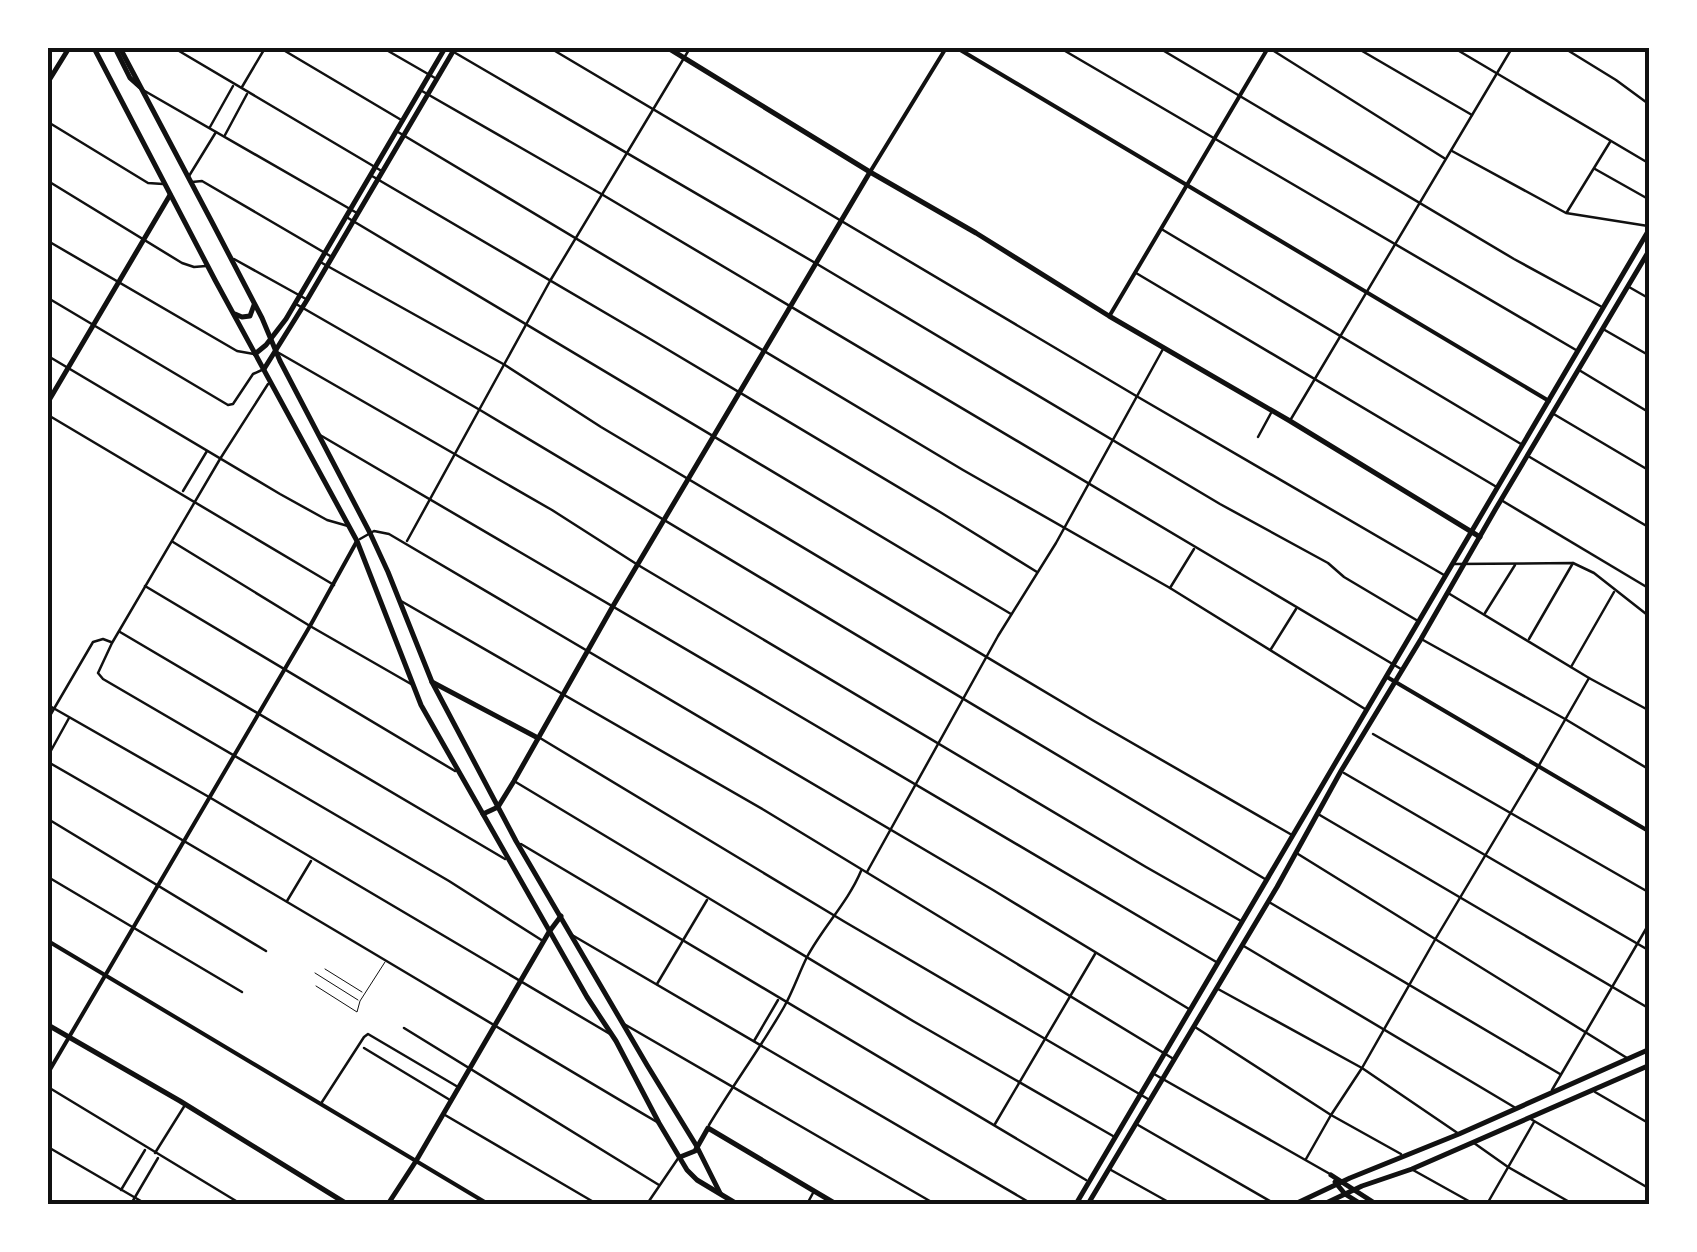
<svg xmlns="http://www.w3.org/2000/svg" width="1697" height="1252" font-family="'Fira Sans',sans-serif">
<style>
.lines{fill:none;stroke-linecap:round;stroke-linejoin:round}
.service{stroke:#111;stroke-width:1}
.minor{stroke:#111;stroke-width:2.5}
.tertiary{stroke:#111;stroke-width:4}
.secondary{stroke:#111;stroke-width:5}
.primary{stroke:#111;stroke-width:5}
.neatline{fill:none;stroke:#111;stroke-width:4}
</style>
<rect width="100%" height="100%" fill="#fff"/>
<g class="lines">
<!-- service -->
<g class="service">
<polyline points="325,969 362,992"/>
<polyline points="315,973 358,1000"/>
<polyline points="316,986 357,1012 360,1001 385,962"/>
</g>
<!-- minor -->
<g class="minor">
<polyline points="174,48 380,170"/>
<polyline points="280,48 403,121"/>
<polyline points="383,48 435,78"/>
<polyline points="550,48 1138,397 1444,575"/>
<polyline points="1060,48 1576,350"/>
<polyline points="1159,48 1514,259 1602,307"/>
<polyline points="1269,48 1444,158"/>
<polyline points="1357,48 1472,115"/>
<polyline points="1454,48 1650,164"/>
<polyline points="1564,48 1616,80 1650,105"/>
<polyline points="452,51 817,264 1220,504 1328,563 1344,577 1418,621"/>
<polyline points="242,87 265,48"/>
<polyline points="143,90 357,213"/>
<polyline points="422,91 603,195 1401,669"/>
<polyline points="48,122 148,183 163,184"/>
<polyline points="210,127 233,86"/>
<polyline points="398,132 963,470 1170,588 1365,709"/>
<polyline points="225,135 247,94"/>
<polyline points="1452,151 1566,213 1648,226"/>
<polyline points="1595,169 1650,200"/>
<polyline points="189,176 216,132"/>
<polyline points="372,176 650,339 940,512 1037,572"/>
<polyline points="48,181 182,263 194,267 206,266"/>
<polyline points="192,182 202,181 332,257"/>
<polyline points="1567,212 1610,142"/>
<polyline points="348,218 1011,614"/>
<polyline points="1163,230 1521,444"/>
<polyline points="48,241 237,351 254,354"/>
<polyline points="234,259 306,299"/>
<polyline points="322,263 505,365 601,427 1094,721 1292,835"/>
<polyline points="1136,273 1495,486"/>
<polyline points="1629,287 1650,299"/>
<polyline points="48,298 228,405 233,404 253,374 264,369"/>
<polyline points="296,304 480,410 1265,879"/>
<polyline points="1603,329 1650,356"/>
<polyline points="279,353 552,510 638,565 1146,867 1241,921"/>
<polyline points="48,356 280,494 327,520 348,526"/>
<polyline points="1579,370 1650,413"/>
<polyline points="268,384 220,459 112,643 98,673 103,679 449,881 543,941"/>
<polyline points="1552,413 1650,471"/>
<polyline points="48,415 334,585"/>
<polyline points="1291,419 1512,48"/>
<path d="M320 435C621 609 918 787 1218 963"/>
<polyline points="1258,437 1271,413"/>
<polyline points="1528,456 1650,528"/>
<polyline points="183,491 207,451"/>
<polyline points="1501,500 1650,589"/>
<polyline points="360,539 374,531 389,534 993,890 1189,1009"/>
<polyline points="407,541 550,281 690,48"/>
<polyline points="173,542 310,626 411,684"/>
<polyline points="1454,564 1573,563 1594,573 1650,617"/>
<polyline points="145,586 455,771"/>
<polyline points="1170,588 1194,549"/>
<polyline points="1448,593 1589,678 1650,711"/>
<polyline points="401,601 764,810 1172,1058"/>
<polyline points="1485,613 1515,565"/>
<polyline points="120,632 505,859"/>
<polyline points="1529,639 1573,563"/>
<polyline points="1423,640 1565,719 1650,770"/>
<polyline points="1271,649 1296,609"/>
<polyline points="1571,667 1614,592"/>
<polyline points="48,705 209,797 610,1034"/>
<polyline points="48,719 93,642 103,639 111,642"/>
<polyline points="1373,734 1650,893"/>
<polyline points="540,738 845,922 1148,1099"/>
<polyline points="48,756 69,718"/>
<path d="M48 762C252 879 454 1002 657 1122"/>
<polyline points="1344,773 1650,951"/>
<polyline points="514,781 913,1021 1113,1136"/>
<polyline points="1318,814 1650,1009"/>
<polyline points="48,819 266,951"/>
<polyline points="521,844 1086,1180"/>
<polyline points="1298,854 1627,1058"/>
<polyline points="867,872 998,636 1056,543 1163,349"/>
<polyline points="48,877 242,992"/>
<polyline points="287,901 311,861"/>
<polyline points="1269,902 1560,1074"/>
<polyline points="572,935 1032,1204"/>
<polyline points="1242,945 1514,1107"/>
<polyline points="657,984 707,900"/>
<polyline points="1218,989 1362,1068 1459,1134"/>
<polyline points="624,1024 935,1204"/>
<polyline points="1195,1027 1331,1115 1401,1154"/>
<polyline points="404,1028 659,1185"/>
<polyline points="754,1041 778,1000"/>
<polyline points="364,1048 450,1100"/>
<polyline points="1154,1074 1330,1174"/>
<polyline points="48,1087 241,1204"/>
<polyline points="1552,1090 1650,922"/>
<polyline points="1595,1092 1650,1124"/>
<polyline points="322,1102 364,1037 368,1034 458,1087"/>
<polyline points="445,1115 597,1204"/>
<polyline points="1529,1118 1650,1189"/>
<polyline points="995,1124 1095,954"/>
<path d="M709 1125C733 1085 761 1047 784 1007 793 991 799 973 807 957 823 927 848 902 861 871"/>
<polyline points="1138,1125 1275,1204"/>
<polyline points="1474,1143 1508,1167 1573,1204"/>
<polyline points="48,1147 146,1204"/>
<polyline points="155,1153 185,1105"/>
<polyline points="1306,1159 1331,1115 1362,1068 1436,938 1538,767 1589,678"/>
<polyline points="1111,1170 1172,1204"/>
<polyline points="1413,1170 1474,1204"/>
<polyline points="121,1190 145,1150"/>
<polyline points="131,1204 158,1158"/>
<polyline points="647,1204 679,1157"/>
<polyline points="807,1204 813,1193"/>
<polyline points="1487,1204 1534,1122"/>
</g>
<!-- tertiary -->
<g class="tertiary">
<polyline points="957,48 1549,401"/>
<polyline points="870,172 946,48"/>
<polyline points="1110,315 1268,48"/>
<polyline points="1387,677 1650,832"/>
<polyline points="48,941 488,1204"/>
<polyline points="48,1073 310,626 357,541"/>
</g>
<!-- secondary -->
<g class="secondary">
<polyline points="668,48 870,172 976,233 1109,316 1290,421 1480,537"/>
<polyline points="432,682 538,738"/>
<polyline points="483,814 498,807 514,781 613,606 870,172"/>
<polyline points="48,1025 180,1101 347,1204"/>
<polyline points="1331,1175 1376,1204"/>
<polyline points="1335,1182 1345,1194 1361,1204"/>
<polyline points="388,1204 416,1161 549,932 561,916"/>
<polyline points="1295,1204 1350,1178 1459,1134 1650,1049"/>
<polyline points="1324,1204 1362,1186 1412,1169 1650,1065"/>
</g>
<!-- primary -->
<g class="primary">
<polyline points="94,48 215,280 357,541 421,705 587,997 616,1041 659,1123 687,1170 697,1180 737,1204"/>
<polyline points="115,48 130,78 140,87"/>
<polyline points="120,48 213,224 262,318 280,361 370,533 388,572 432,682 516,841 647,1065 696,1145 720,1193"/>
<polyline points="48,82 69,48"/>
<polyline points="235,314 242,317 250,316 254,305"/>
<polyline points="255,354 266,345 286,319 445,48"/>
<polyline points="264,369 307,300 455,48"/>
<polyline points="48,402 170,195"/>
<polyline points="680,1157 695,1151 708,1128 836,1204"/>
<polyline points="1076,1204 1650,228"/>
<polyline points="1088,1204 1277,887 1341,771 1421,639 1495,510 1650,249"/>
</g>
</g>
<!-- border -->
<rect width="1697" height="1252" fill="none" stroke="#ffffff" stroke-width="100"/>
<rect x="50" y="50" width="1597" height="1152" class="neatline"/>
</svg>
